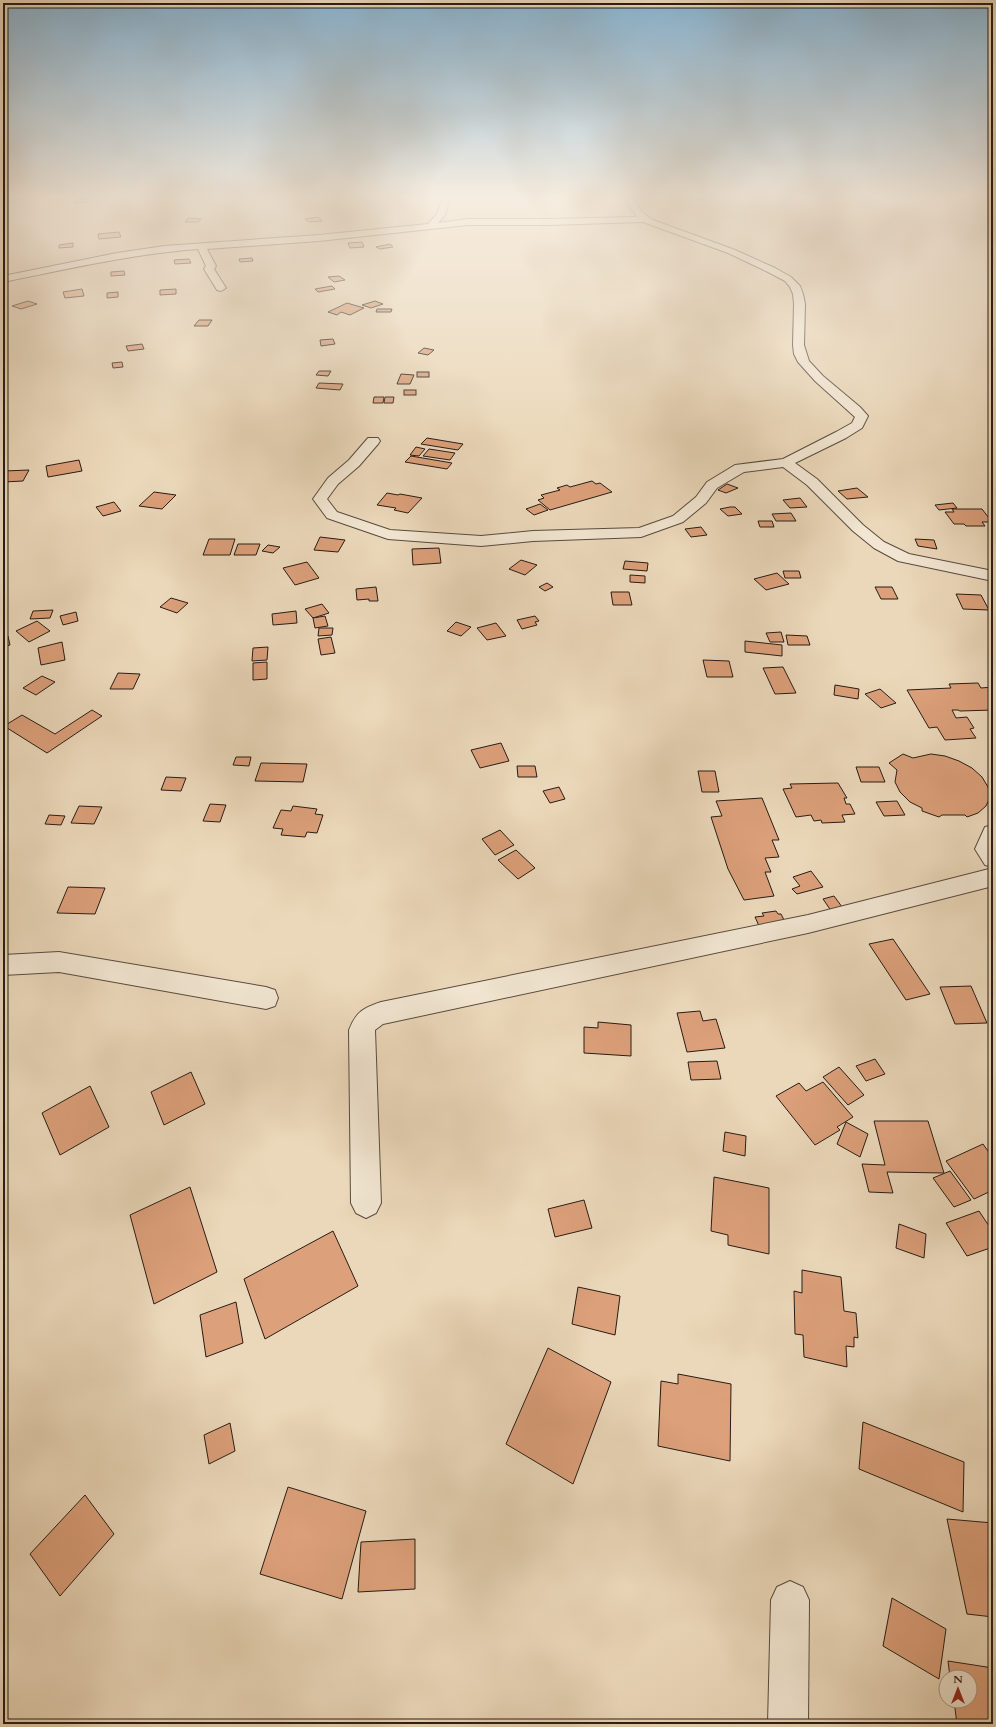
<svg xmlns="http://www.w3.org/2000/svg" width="996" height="1727" font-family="Cardo,serif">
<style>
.building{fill:#dca07a;stroke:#271c16}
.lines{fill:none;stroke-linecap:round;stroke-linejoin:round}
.minor-casing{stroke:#584b3f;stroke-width:2}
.minor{fill:#f2e6d2;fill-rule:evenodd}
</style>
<rect width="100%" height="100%" fill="#ebd8ba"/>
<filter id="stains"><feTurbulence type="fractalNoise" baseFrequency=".005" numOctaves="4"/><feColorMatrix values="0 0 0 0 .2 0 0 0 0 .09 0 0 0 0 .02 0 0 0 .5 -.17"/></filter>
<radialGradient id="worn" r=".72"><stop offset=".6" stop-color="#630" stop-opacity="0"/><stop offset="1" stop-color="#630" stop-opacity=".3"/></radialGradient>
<!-- building -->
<g class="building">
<polygon points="77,199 89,199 87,202 74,203"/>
<polygon points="318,217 322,221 309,222 305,219"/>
<polygon points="188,218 201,219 198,222 185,222"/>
<polygon points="119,232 121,237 99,239 98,234"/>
<polygon points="362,242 364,247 350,248 348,243"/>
<polygon points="73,243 73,247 59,248 59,245"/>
<polygon points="390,244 393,247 380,249 376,247"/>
<polygon points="252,258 253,261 240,262 239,259"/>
<polygon points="189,259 191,263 175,264 174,260"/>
<polygon points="124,271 125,275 111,276 111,272"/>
<polygon points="339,276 345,280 334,282 328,277"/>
<polygon points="332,286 335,289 318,292 315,289"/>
<polygon points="82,289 84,296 65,298 63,292"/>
<polygon points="176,289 176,294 160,295 160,290"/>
<polygon points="118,292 118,297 107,298 107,293"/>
<polygon points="28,301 37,304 21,309 12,306"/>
<polygon points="375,301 383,304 371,308 362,305"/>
<polygon points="347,303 364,308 350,315 341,312 337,315 328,312"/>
<polygon points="377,309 392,309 391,312 376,312"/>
<polygon points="199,320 212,320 208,326 194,326"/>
<polygon points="333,339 335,344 321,346 320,340"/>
<polygon points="142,344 144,349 128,351 126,346"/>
<polygon points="424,348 434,350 428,355 418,353"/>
<polygon points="122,362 123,367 113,368 112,363"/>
<polygon points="319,371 331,371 328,376 316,375"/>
<rect x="417" y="372" width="12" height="5"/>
<polygon points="401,374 414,375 410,384 397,384"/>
<polygon points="319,383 343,384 340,390 316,388"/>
<rect x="404" y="390" width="12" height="5"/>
<polygon points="374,397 384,397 383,403 373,403"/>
<polygon points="385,397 394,397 393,403 384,403"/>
<polygon points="427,438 463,444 458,450 421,444"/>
<polygon points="416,447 425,449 419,456 410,455"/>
<polygon points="429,449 455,453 450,460 423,456"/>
<polygon points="411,456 452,463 447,469 405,462"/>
<polygon points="79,460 82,471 48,477 46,466"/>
<polygon points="29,470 23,481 3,482 4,471"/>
<polygon points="592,481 596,484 600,483 612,492 550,510 538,500 544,498 541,495 560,490 557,488 567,485 570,487"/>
<polygon points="727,484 738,488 726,493 718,490"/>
<polygon points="857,488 868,497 847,499 838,491"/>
<polygon points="154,492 176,495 162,509 139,506"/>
<polygon points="387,493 398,495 400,494 422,498 408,513 394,510 396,508 377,505"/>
<polygon points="800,498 807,507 790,508 783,500"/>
<polygon points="114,502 121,511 103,516 96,507"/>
<polygon points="953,503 957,508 939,510 935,505"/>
<polygon points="540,504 548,510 534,515 526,509"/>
<polygon points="730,507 735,507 742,514 728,516 720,509"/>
<polygon points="952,509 982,509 992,522 982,522 985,526 966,526 964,524 954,524 945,512 954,512"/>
<polygon points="791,513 796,521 776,521 772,514"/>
<polygon points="758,521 772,521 774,527 760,527"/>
<polygon points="701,527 707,535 691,537 685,529"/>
<polygon points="320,537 345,540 338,552 314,550"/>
<polygon points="209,539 235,539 230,555 203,555"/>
<polygon points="915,539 934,540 937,549 918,546"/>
<polygon points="238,544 260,544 256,555 234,555"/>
<polygon points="268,545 280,547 273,553 262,551"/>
<polygon points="439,548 441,563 413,565 412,549"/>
<polygon points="521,560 537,565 525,575 509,569"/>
<polygon points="625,561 648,563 647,571 623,569"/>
<polygon points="307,562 319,578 295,585 283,568"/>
<polygon points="783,571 799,571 801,578 785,578"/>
<polygon points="777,573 789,584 766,590 754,579"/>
<polygon points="630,575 645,576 645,583 630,582"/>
<polygon points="547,583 553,587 545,591 539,587"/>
<polygon points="376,587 378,601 369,601 369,599 357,600 356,589"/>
<polygon points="875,587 892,587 898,599 881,599"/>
<polygon points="611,592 629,592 632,605 613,605"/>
<polygon points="956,594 981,595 989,610 963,609"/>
<polygon points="171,598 188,603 177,613 160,607"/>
<polygon points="322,604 329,613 313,618 305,609"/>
<polygon points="53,610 50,618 30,619 33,611"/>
<polygon points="296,611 297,623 273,625 272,614"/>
<polygon points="76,612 78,621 63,625 60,616"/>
<polygon points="325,616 328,626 315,628 313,618"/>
<polygon points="535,616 539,621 535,622 537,625 522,629 517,620"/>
<polygon points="37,621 50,631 29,642 16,631"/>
<polygon points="456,622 471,627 461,636 447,631"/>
<polygon points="496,623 506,636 487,640 477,628"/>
<polygon points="319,628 333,628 332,635 318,636"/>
<polygon points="781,632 784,642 770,642 766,633"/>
<polygon points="786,635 807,636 810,645 788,645"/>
<polygon points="8,636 10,645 3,647 3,638"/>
<polygon points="331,637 335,653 321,655 318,639"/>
<polygon points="745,641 782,645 782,656 745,652"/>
<polygon points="62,642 65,660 41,665 38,648"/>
<polygon points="268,647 267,660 252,661 253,648"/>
<polygon points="703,660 729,661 733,677 707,677"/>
<polygon points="267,662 267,679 253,680 253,663"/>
<polygon points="783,667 796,693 775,694 763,668"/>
<polygon points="118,673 140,674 133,689 110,689"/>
<polygon points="42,676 55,682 36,695 23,688"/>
<polygon points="978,683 981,688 993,687 993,710 960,711 958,710 952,710 956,718 967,717 974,728 970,729 976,738 945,740 937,727 929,728 907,690 951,688 949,684"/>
<polygon points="835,685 859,689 858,699 834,695"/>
<polygon points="880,689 896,703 881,708 865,694"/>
<polygon points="92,710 102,716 47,753 4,726 22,715 55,734"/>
<polygon points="501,743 509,761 480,768 471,750"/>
<polygon points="903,754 913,758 931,754 945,756 959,761 972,768 982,777 988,787 990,797 986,806 978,813 967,817 965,815 942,815 939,817 922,811 922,808 910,802 900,792 895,782 897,770 889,763"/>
<polygon points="236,757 251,757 249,766 233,765"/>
<polygon points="261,763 307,764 303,782 255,781"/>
<polygon points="517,766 535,766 537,777 518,777"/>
<polygon points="856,767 879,767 885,782 861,782"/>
<polygon points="698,771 715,771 719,792 702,792"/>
<polygon points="166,777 186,778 181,791 161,790"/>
<polygon points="838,783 847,798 844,798 846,804 850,804 855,814 842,815 845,822 822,823 821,820 814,821 811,815 796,817 783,789 792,788 790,784"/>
<polygon points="559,787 565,799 550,803 543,791"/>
<polygon points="762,798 779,840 772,840 779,857 765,858 771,872 765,872 774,896 744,900 728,869 711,817 722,816 716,801"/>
<polygon points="897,801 905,815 884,816 876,802"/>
<polygon points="210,804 226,805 220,822 203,821"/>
<polygon points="79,806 102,807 94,824 71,823"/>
<polygon points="293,806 317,809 315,814 323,815 317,833 307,832 305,837 281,835 283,829 273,828 281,810 291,811"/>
<polygon points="49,815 65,816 61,825 45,824"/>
<polygon points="500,830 514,845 495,855 482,839"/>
<polygon points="516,850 535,868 518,879 498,860"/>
<polygon points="811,871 823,887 797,894 792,889 800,886 793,877"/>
<polygon points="68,887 105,888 95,914 57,913"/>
<polygon points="834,896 845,911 834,915 823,899"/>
<polygon points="776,911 778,914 781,914 786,924 760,928 755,917 764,916 762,913"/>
<polygon points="893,939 930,994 906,1000 869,944"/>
<polygon points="971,986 987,1023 955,1024 940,987"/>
<polygon points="700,1011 703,1021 716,1019 725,1048 687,1052 677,1013"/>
<polygon points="598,1022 631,1025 631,1056 584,1053 584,1027 598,1028"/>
<polygon points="875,1059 885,1074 866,1081 856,1066"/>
<polygon points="717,1061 721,1079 691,1080 688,1062"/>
<polygon points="839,1067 864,1095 848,1105 823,1077"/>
<polygon points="191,1072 205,1104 164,1125 151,1092"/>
<polygon points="823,1082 853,1117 837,1127 840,1130 815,1145 776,1096 799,1083 806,1091"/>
<polygon points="90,1086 109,1127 60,1155 42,1113"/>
<polygon points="874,1121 928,1121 944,1173 887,1172 893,1193 869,1192 862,1164 885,1165"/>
<polygon points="846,1122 868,1134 860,1157 837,1144"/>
<polygon points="725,1132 746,1136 745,1156 723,1151"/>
<polygon points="983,1144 993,1158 993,1190 974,1199 946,1161"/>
<polygon points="950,1171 971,1200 954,1207 933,1178"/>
<polygon points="714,1177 769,1188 769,1254 728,1245 728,1235 711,1231"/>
<polygon points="190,1187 217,1272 154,1304 130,1215"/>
<polygon points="584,1200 592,1228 555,1237 548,1209"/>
<polygon points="979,1211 993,1232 993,1247 967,1256 946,1223"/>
<polygon points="899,1224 926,1234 924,1258 896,1248"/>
<polygon points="333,1231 358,1286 265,1339 244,1279"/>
<polygon points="802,1270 841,1277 844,1311 856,1313 858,1338 854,1337 854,1347 846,1346 847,1367 804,1357 803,1335 795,1334 794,1291 802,1293"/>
<polygon points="578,1287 620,1296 615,1335 572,1324"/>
<polygon points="236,1302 243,1343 206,1357 200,1315"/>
<polygon points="548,1348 611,1382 573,1484 506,1444"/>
<polygon points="678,1374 731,1384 730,1461 658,1446 661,1381 678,1384"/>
<polygon points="863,1422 964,1462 963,1512 859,1469"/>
<polygon points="230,1423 235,1451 209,1464 204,1435"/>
<polygon points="288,1487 366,1511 342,1599 260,1574"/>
<polygon points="85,1495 114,1534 60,1596 30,1554"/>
<polygon points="947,1519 993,1523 993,1617 967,1614"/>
<polygon points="415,1539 415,1589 358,1592 361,1542"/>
<polygon points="892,1598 946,1629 939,1679 883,1646"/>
<polygon points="948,1661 993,1668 993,1724 957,1724 954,1701 970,1701 970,1677 950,1677"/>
</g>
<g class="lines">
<defs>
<g id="minor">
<polygon points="16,195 34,195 30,197 3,202 3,198"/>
<path d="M437 195H446L450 199 445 215 438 223 468 219H547L637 217 622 195H630L642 212 653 220 735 250 775 268 791 277 800 286 803 294 805 304 804 345 809 361 823 376 860 407 868 416 862 428 846 438 795 463 817 479 863 525 884 542 909 554 993 571V581L898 561 874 548 853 531 807 485 783 467 744 472 717 488 706 503 683 522 641 537 533 541 481 546 388 539 327 518 313 499 328 478 349 460 368 438H378L380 441 378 444 359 466 338 484 327 499 337 512 390 530 481 536 533 531 639 528 673 516 696 497 707 482 735 465 783 459 836 432 852 423 855 417 815 381 798 362 794 354 793 345 794 304 793 294 790 287 785 281 768 272 728 253 643 222 547 225H468L319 241 207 249 216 266 214 269 226 288 221 291 217 290 204 269 206 266 198 249C132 254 68 269 3 282V276L117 253 164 246 319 235 428 224 437 214 442 200Z"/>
<polygon points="993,825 993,867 985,865 975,849 985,827"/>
<path d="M993 868V886L808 933 383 1024 375 1030 381 1203 376 1213 366 1218 356 1213 351 1203 349 1030C356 1012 363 1008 381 1002L808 915Z"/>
<polygon points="59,952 266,987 275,990 278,998 275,1006 266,1009 59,972 3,975 3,955"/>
<polygon points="790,1581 803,1587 809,1600 808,1724 768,1724 771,1600 777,1587"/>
</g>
</defs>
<!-- minor casing -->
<use href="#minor" class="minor-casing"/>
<!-- minor -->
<use href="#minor" class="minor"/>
</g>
<!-- sky -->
<linearGradient id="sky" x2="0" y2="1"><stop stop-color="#89b6d5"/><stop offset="0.45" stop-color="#f6ede0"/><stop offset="1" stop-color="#f6ede0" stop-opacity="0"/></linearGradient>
<rect width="996" height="437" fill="url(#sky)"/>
<!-- margin -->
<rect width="996" height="1727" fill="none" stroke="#ebd8ba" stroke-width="16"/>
<rect x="4" y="4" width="988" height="1719" fill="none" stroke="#271c16" stroke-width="2"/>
<rect x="8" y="8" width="980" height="1711" fill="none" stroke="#271c16"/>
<!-- north arrow -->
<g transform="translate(958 1689)"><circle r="19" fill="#f2e6d2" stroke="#a19587"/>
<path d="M0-3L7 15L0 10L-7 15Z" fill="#8f2418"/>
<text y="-6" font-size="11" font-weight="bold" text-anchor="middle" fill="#271c16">N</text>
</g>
<rect width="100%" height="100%" filter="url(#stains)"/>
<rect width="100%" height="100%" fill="url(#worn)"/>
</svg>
